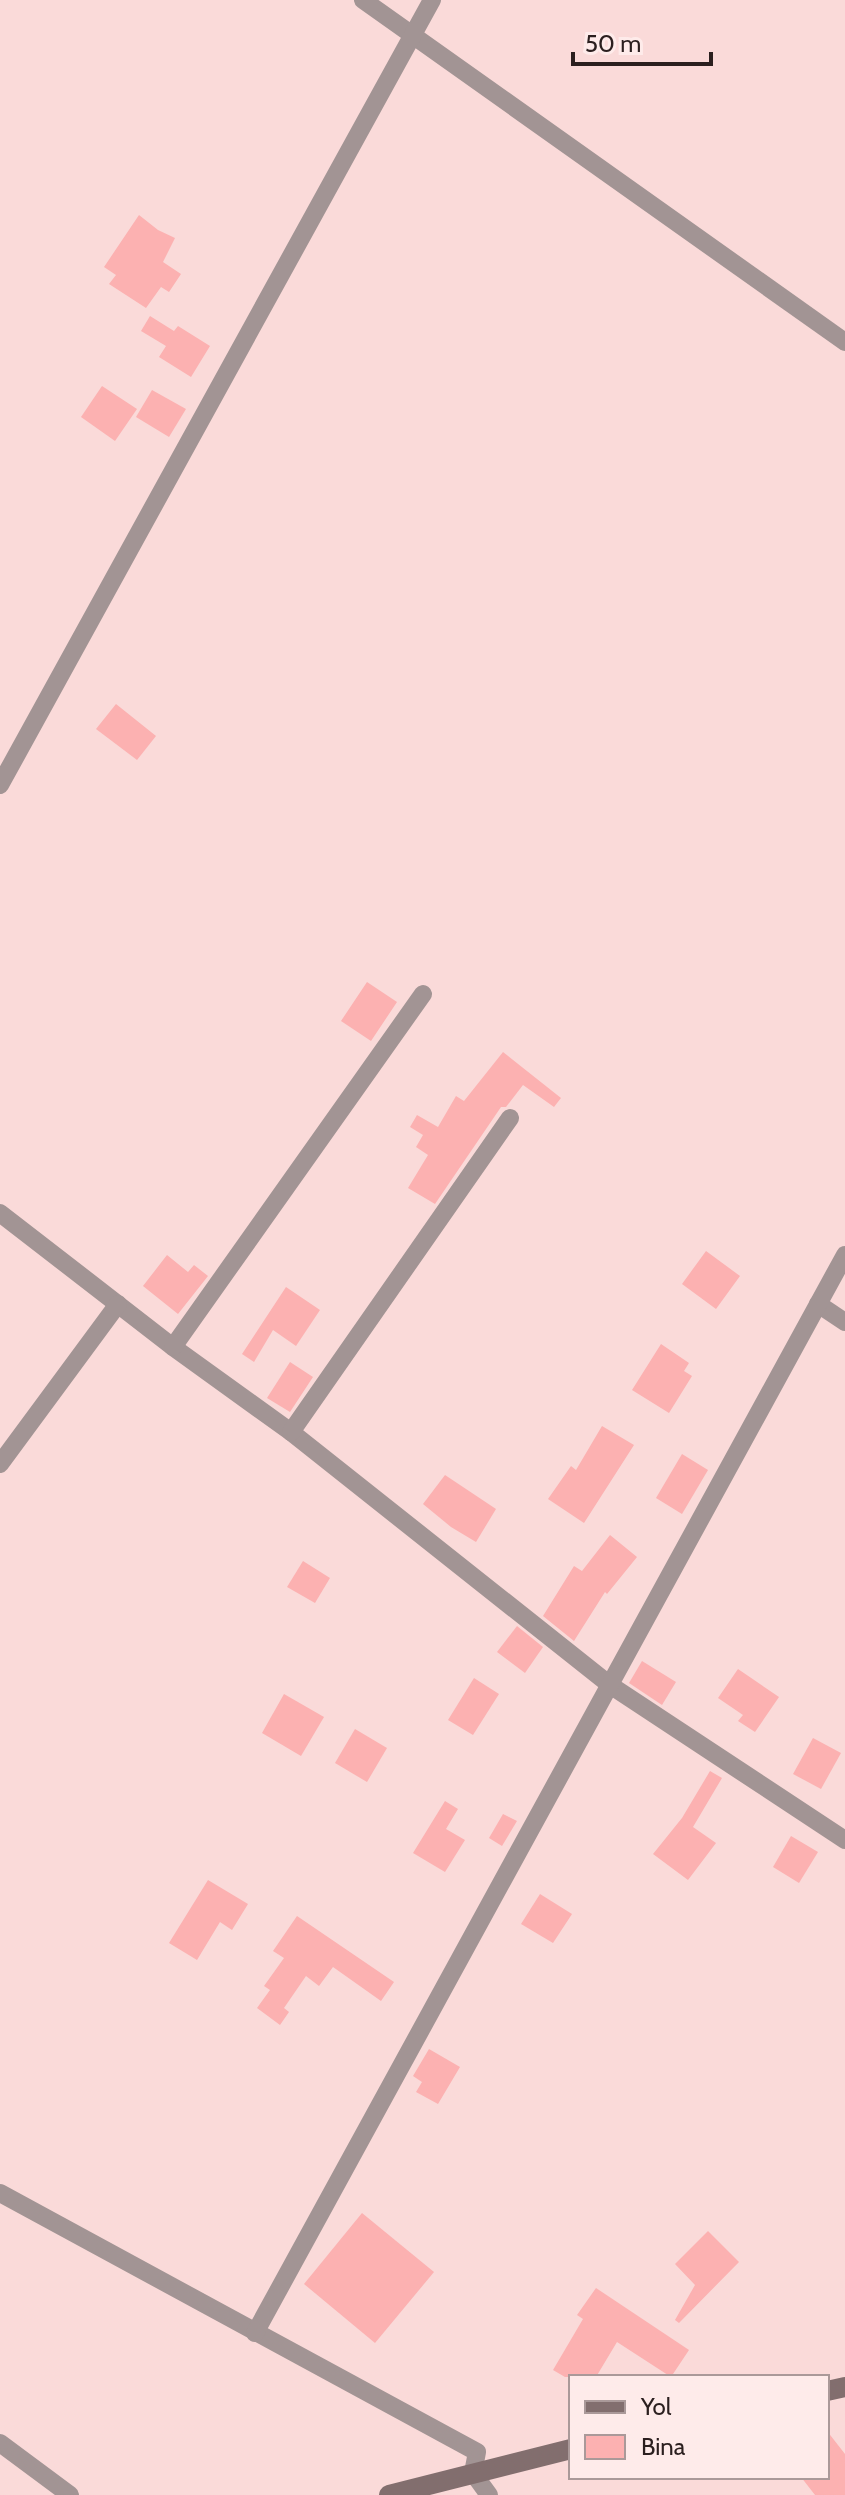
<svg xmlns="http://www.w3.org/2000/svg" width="845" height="2495" font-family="Cabin,sans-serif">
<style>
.building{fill:#fcb1b1}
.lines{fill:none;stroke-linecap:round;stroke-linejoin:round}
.street{stroke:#a29494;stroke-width:18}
.secondary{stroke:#826e6e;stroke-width:20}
</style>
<rect width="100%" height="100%" fill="#fadad9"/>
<!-- building -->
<g class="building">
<polygon points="139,215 158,230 175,238 163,262 181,274 169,292 161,287 146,308 109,284 116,275 104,267"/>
<polygon points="150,316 174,331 178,326 210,346 191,377 159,357 166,346 141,331"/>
<polygon points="102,386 137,409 115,441 81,417"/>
<polygon points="152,390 186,409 169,437 136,417"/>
<polygon points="116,704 156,736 137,760 96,729"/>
<polygon points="367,982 397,1002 371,1041 341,1021"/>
<polygon points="503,1052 561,1098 554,1107 523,1085 506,1107 501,1107 435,1204 408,1188 428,1155 416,1147 423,1135 410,1127 417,1115 438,1127 456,1096 464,1101"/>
<polygon points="706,1251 740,1276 716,1309 682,1284"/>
<polygon points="167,1255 188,1272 194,1265 208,1276 178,1314 143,1286"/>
<polygon points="286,1287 320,1310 296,1346 273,1330 254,1362 242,1354"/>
<polygon points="661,1344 689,1363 684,1371 692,1376 669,1413 632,1390"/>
<polygon points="290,1362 313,1377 290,1412 267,1398"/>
<polygon points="602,1426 634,1445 584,1523 548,1499 571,1466 576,1470"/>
<polygon points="682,1454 708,1470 682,1514 656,1498"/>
<polygon points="445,1475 496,1509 476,1542 451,1527 423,1504"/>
<polygon points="610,1535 637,1557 607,1594 605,1592 574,1641 543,1616 574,1566 582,1571"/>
<polygon points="303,1561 330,1578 315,1603 287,1587"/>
<polygon points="517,1626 543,1647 525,1673 497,1652"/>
<polygon points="642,1661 676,1682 662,1705 629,1683"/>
<polygon points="738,1669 779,1697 755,1732 738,1721 743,1715 718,1698"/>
<polygon points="474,1678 499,1694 473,1735 448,1720"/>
<polygon points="284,1694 324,1717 301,1756 262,1733"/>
<polygon points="355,1729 387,1748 367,1782 335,1763"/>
<polygon points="813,1738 841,1753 821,1789 793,1774"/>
<polygon points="710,1771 722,1778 693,1827 716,1843 688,1880 653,1854 682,1818"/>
<polygon points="445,1801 458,1809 446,1829 465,1840 445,1872 413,1853"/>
<polygon points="503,1814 517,1821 502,1846 489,1838"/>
<polygon points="791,1836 818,1852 799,1883 773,1867"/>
<polygon points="208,1880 248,1904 232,1930 220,1922 197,1960 169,1943"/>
<polygon points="540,1894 572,1914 553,1943 521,1924"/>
<polygon points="297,1916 394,1982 381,2001 333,1967 319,1986 306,1976 284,2008 289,2012 280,2025 257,2008 270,1990 264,1986 284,1958 273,1951"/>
<polygon points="429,2049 460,2067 438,2104 416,2092 422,2082 413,2076"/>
<polygon points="362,2213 434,2272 375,2343 304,2284"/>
<polygon points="708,2231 739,2262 679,2323 675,2320 695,2285 675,2264"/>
<polygon points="596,2288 689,2350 671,2377 617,2342 596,2377 565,2377 553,2370 583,2319 577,2315"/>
<polygon points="827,2431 845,2454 845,2495 815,2495 801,2477 827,2477"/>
</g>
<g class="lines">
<!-- street -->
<g class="street">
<polyline points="363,0 845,342"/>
<polyline points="0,785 432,0"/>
<polyline points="0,1213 173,1347 291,1432 610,1685 845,1840"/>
<polyline points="818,1304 845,1322"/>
<polyline points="173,1347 423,994"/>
<polyline points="291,1432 510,1118"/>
<polyline points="0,1464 118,1304"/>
<polyline points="0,2193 477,2452 473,2473 489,2495"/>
<polyline points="255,2333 845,1255"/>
<polyline points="0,2443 70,2495"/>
</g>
<!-- secondary -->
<g class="secondary">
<polyline points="827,2391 845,2387"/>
<polyline points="389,2495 571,2449"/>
</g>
</g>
<!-- legend -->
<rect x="569" y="2375" width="260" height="104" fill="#feebea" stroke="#aa9999" stroke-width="2"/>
<rect x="585" y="2401" width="40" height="12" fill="#826e6e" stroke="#aa9999" stroke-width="2"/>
<text x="641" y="2415" font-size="24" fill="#2b1f1f">Yol</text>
<rect x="585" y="2435" width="40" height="24" fill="#fcb1b1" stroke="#aa9999" stroke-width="2"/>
<text x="641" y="2455" font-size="24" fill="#2b1f1f">Bina</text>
<!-- scale -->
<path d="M573 52v12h138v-12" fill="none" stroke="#2b1f1f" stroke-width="4"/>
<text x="585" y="52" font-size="24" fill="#2b1f1f" stroke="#feebea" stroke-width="6" paint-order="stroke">50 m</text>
</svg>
